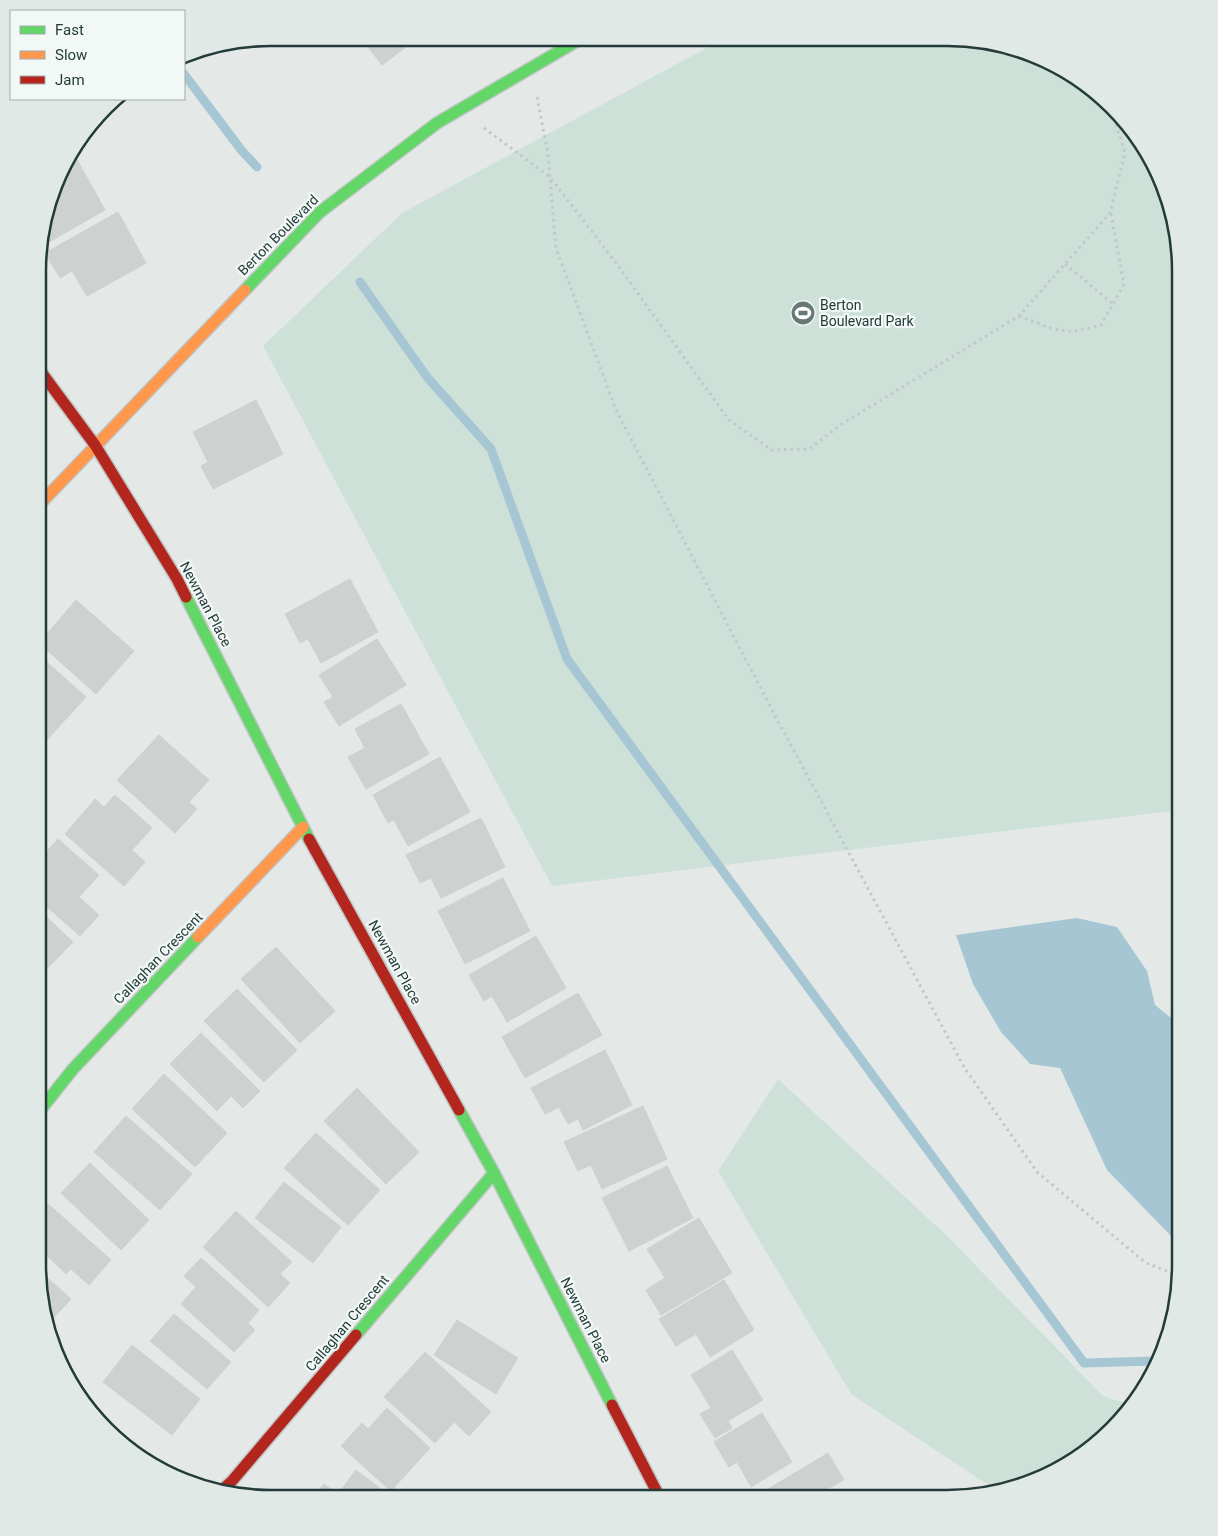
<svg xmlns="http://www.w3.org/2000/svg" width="1218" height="1536" font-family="Roboto,sans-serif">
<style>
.green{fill:#cee1d8}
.water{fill:#a7c6d4}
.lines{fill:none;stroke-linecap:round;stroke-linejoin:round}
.stream{stroke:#a7c6d4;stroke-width:9}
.building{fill:#cdd1d0;stroke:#cdd2d1}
.fast-casing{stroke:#c0c6c5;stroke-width:14}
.slow-casing{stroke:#c0c6c5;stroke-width:14}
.jam-casing{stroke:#c0c6c5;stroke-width:14}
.path{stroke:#c1c9c8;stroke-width:3;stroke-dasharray:2.5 4;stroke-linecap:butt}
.fast{stroke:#63d668;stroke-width:11}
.slow{stroke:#ff974d;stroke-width:11}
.jam{stroke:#b3261e;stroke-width:11}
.labels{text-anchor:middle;stroke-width:4.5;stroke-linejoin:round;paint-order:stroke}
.street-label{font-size:14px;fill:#233b39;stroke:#f2f8f6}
.poi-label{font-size:14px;fill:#233b39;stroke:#f2f8f6;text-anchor:start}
.rim{fill:none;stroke:#233b39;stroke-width:2.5}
</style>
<rect width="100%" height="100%" fill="#e4e9e8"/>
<!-- green -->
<g class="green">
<polygon points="723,39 977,40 1077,77 1149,155 1173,211 1180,271 1180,810 552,886 263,346 402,213"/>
<polygon points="778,1079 946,1235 1103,1396 1131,1405 1112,1430 1063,1467 993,1488 851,1394 718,1171"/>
</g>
<!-- water -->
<polygon class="water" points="1077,918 1117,927 1147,971 1155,1005 1175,1021 1180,1022 1180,1240 1172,1237 1107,1170 1060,1068 1030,1064 1001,1032 973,984 956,935"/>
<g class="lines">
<!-- stream -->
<g class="stream">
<polyline points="184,74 242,151 257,167"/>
<polyline points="360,282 427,377 491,449 567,659 1084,1363 1155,1361"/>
</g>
</g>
<!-- building -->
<g class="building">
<polygon points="361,38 418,38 382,65"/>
<polygon points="76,158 105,210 44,245 40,239 66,164"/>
<polygon points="118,212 146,263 87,296 72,271 60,278 45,253"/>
<polygon points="256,400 283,454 213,489 201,466 208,462 193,432"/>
<polygon points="350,579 378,632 321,663 308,639 300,643 285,614"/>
<polygon points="76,600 134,651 96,694 39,643"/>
<polygon points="377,639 406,685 339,726 324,702 333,697 319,675"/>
<polygon points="39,655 86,697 45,742 39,736"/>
<polygon points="401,704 429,754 366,789 348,757 365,748 355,729"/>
<polygon points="159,735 209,780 189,802 197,809 175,833 117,780"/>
<polygon points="39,746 44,751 39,757"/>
<polygon points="440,757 470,812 408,846 394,820 388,823 373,795"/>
<polygon points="115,795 152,828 132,850 145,862 124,886 65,834 95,799 104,807"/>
<polygon points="481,818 505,867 441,898 431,878 420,883 406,855"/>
<polygon points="58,839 99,875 79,897 99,915 80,936 38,899 38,861"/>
<polygon points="503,878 530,931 465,964 438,911"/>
<polygon points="38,909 73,942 38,978"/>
<polygon points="536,936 566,988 507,1022 492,996 484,1001 469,975"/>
<polygon points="276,947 335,1011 300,1043 241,979"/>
<polygon points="237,989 297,1050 264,1082 204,1021"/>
<polygon points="578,993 602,1035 525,1078 502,1037"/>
<polygon points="201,1033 260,1091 243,1108 231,1096 217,1111 170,1064"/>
<polygon points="605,1050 632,1105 583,1130 578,1119 568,1124 559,1107 545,1114 531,1088"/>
<polygon points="164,1074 227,1133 195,1167 132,1109"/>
<polygon points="357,1088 419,1152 386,1184 324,1121"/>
<polygon points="643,1106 667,1159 602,1189 591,1165 578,1171 564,1142"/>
<polygon points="126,1116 192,1174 160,1210 94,1152"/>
<polygon points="316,1133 380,1190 348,1225 284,1168"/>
<polygon points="90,1163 149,1220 121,1250 61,1193"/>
<polygon points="667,1166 693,1218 629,1251 602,1198"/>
<polygon points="284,1182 341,1227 313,1263 255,1218"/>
<polygon points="47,1203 111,1260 89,1285 71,1269 66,1274 38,1247 38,1214"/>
<polygon points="236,1211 292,1262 280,1274 290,1283 268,1307 203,1247"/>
<polygon points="699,1218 732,1273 661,1315 646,1290 665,1278 647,1249"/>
<polygon points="201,1258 259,1310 248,1323 255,1330 234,1352 181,1304 196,1287 184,1276"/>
<polygon points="38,1269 71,1299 46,1326 46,1325"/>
<polygon points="724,1280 754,1330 710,1357 696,1334 676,1346 659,1319"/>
<polygon points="174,1314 231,1362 207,1389 150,1341"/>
<polygon points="457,1320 518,1358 496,1394 434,1355"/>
<polygon points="132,1345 200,1399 172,1435 103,1382"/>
<polygon points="732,1350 763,1400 728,1421 732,1428 715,1438 700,1414 711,1408 691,1375"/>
<polygon points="425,1352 491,1412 469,1436 454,1422 435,1443 384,1397"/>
<polygon points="387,1408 430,1448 391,1491 341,1446 362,1423 368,1429"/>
<polygon points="762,1413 792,1462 751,1487 737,1462 729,1467 714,1442"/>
<polygon points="828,1453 844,1480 825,1490 830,1498 753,1498"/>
<polygon points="356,1470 393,1498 313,1498 324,1484 338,1494"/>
</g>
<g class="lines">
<defs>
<g id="fast">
<polyline points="245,290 320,212 437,123 582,38"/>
<polyline points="186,597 309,839"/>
<polyline points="459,1110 494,1173 612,1405"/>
<polyline points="38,1113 73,1069 198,937"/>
<polyline points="356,1335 494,1173"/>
</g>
<g id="slow">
<polyline points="39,505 245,290"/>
<polyline points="198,937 303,827"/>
</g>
<g id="jam">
<polyline points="39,369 95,445 177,579 186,597"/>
<polyline points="309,839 459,1110"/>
<polyline points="612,1405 660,1498"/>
<polyline points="221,1491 232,1481 356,1335"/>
</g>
</defs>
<!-- fast casing -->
<use href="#fast" class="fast-casing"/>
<!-- slow casing -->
<use href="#slow" class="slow-casing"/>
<!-- jam casing -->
<use href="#jam" class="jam-casing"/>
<!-- path -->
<g class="path">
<polyline points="537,97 548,154 556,248 616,410 772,710 964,1067 1037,1172 1146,1263 1180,1276"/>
<polyline points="484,128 550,177 616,263 729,420 772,450 809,449 842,424 1019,316 1110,213 1125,153 1114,117"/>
<polyline points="1065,264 1113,304"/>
<polyline points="1019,316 1050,328 1073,332 1101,325 1124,284 1111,214"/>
</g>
<!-- fast -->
<use href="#fast" class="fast"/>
<!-- slow -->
<use href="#slow" class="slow"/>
<!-- jam -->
<use href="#jam" class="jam"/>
</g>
<!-- icons -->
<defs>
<symbol id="stadium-disc" viewBox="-11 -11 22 22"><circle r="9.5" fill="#677876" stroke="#f2f8f6"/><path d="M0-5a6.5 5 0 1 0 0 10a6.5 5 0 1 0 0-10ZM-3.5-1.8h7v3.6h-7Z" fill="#fff"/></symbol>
</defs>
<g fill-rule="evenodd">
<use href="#stadium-disc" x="789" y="299" width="28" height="28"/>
</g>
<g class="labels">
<!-- street labels -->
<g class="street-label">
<text transform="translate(278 235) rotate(-45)" y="5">Berton Boulevard</text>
<text transform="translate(206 604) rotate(62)" y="5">Newman Place</text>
<text transform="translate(158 958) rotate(-46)" y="5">Callaghan Crescent</text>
<text transform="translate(395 962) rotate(61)" y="5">Newman Place</text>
<text transform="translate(586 1320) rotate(63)" y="5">Newman Place</text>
<text transform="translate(347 1323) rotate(-50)" y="5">Callaghan Crescent</text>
</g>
<!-- poi labels -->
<g class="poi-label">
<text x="820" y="310">Berton<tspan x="820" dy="16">Boulevard Park</tspan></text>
</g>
</g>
<!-- crop -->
<path d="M0 0H1218V1536H0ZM271 46H947A225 225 0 0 1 1172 271V1265A225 225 0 0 1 947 1490H271A225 225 0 0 1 46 1265V271A225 225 0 0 1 271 46Z" fill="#e1e9e7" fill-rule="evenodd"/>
<path class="rim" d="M271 46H947A225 225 0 0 1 1172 271V1265A225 225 0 0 1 947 1490H271A225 225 0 0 1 46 1265V271A225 225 0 0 1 271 46Z"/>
<!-- legend -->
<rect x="10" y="10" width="175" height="90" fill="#f2f8f6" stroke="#9facaa"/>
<rect x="20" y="26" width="25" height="8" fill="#63d668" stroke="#9facaa"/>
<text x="55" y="35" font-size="15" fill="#233b39">Fast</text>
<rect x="20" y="51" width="25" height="8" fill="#ff974d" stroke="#9facaa"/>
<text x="55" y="60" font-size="15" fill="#233b39">Slow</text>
<rect x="20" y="76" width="25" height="8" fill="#b3261e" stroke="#9facaa"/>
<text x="55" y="85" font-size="15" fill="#233b39">Jam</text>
</svg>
